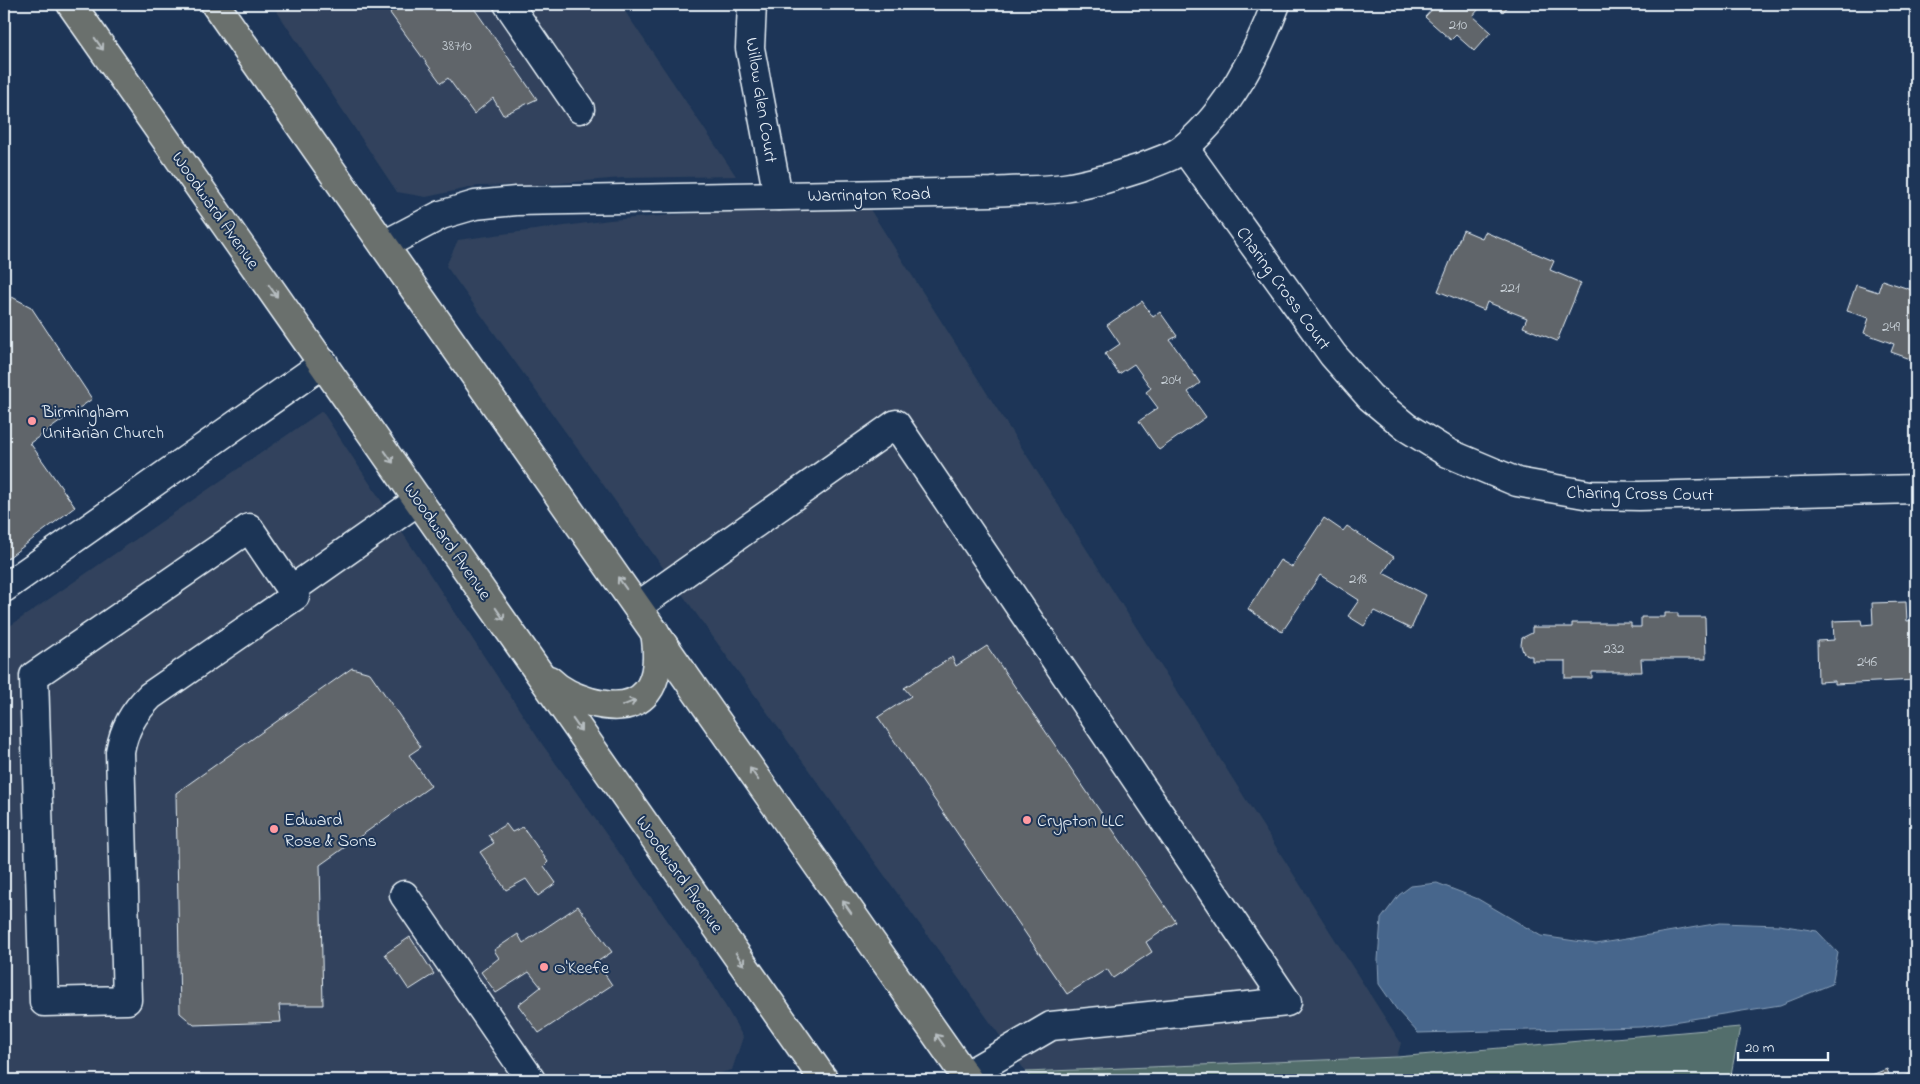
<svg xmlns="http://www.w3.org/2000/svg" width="1920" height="1084" font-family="'Indie Flower',sans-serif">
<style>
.built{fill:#31435d}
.green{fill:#536e6c;stroke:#9eb0b2}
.water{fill:#47668c;stroke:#879eb7}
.building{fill:#60656b;stroke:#e8f1f8}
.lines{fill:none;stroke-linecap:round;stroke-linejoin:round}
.minor-casing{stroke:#e8f1f8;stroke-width:31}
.major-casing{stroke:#e8f1f8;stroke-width:31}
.minor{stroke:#1d3557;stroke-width:28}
.major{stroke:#6b706d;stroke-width:28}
.oneway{stroke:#b6bdc0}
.poi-dot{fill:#ff9aa2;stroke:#1d3557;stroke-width:2}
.labels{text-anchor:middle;stroke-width:4;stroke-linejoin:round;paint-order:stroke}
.number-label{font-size:15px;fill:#c6ced5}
.street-label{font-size:18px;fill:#e8f1f8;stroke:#1d3557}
.poi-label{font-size:18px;fill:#e8f1f8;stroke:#1d3557;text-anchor:start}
</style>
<rect width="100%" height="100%" fill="#1d3557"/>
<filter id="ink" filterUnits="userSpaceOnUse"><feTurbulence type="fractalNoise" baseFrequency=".02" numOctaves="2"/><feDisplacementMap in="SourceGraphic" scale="10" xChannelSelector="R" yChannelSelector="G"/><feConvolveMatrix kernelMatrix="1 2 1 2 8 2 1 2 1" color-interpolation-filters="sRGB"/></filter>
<g filter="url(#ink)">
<!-- built -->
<g class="built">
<polygon points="272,4 620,4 736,176 622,178 537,185 478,186 426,197 397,192"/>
<polygon points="864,200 1401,1043 1397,1057 1026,1072 446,266 458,240 610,220"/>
<polygon points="322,411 542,744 714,986 743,1037 732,1070 694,1080 4,1080 4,630"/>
</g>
<!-- green -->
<polygon class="green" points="1740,1027 1730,1080 1032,1080 1026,1072 1397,1057"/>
<!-- water -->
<polygon class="water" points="1437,883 1478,899 1541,936 1596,944 1720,923 1779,925 1817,931 1838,953 1832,984 1780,1005 1641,1027 1418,1033 1397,1010 1379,984 1378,960 1381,919 1399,895 1411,886"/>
<!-- building -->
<g class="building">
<polygon points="396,4 471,4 537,99 503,115 493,98 474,114 448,78 441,83 390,13"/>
<polygon points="1437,4 1483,4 1473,16 1491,32 1474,51 1456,35 1451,40 1425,17"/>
<polygon points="1494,4 1510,4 1503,12"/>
<polygon points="1463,230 1482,238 1485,232 1554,261 1550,270 1581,283 1557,341 1523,327 1527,318 1487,302 1484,310 1438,291"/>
<polygon points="1882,280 1912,290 1914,286 1916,287 1916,361 1891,352 1894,344 1864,333 1869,318 1847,311 1856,285 1878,292"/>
<polygon points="12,297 31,307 92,399 30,443 75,507 4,561 4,309"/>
<polygon points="1142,301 1153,317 1160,312 1177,336 1170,340 1200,383 1188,392 1206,417 1159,450 1139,421 1158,408 1146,392 1151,388 1134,364 1119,374 1105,354 1120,344 1107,325"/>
<polygon points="1324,518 1343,531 1347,526 1394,557 1383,573 1426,595 1411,629 1374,611 1364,626 1348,616 1359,600 1320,575 1282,632 1248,609 1280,560 1292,567"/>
<polygon points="1906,602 1907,621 1914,620 1914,614 1916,614 1916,680 1835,684 1835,681 1818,682 1817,641 1834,640 1833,621 1861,620 1862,625 1873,624 1872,603"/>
<polygon points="1665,613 1678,613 1678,617 1705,617 1706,659 1641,659 1642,672 1592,672 1592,678 1565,678 1565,661 1532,661 1532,656 1528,656 1523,652 1521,645 1522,638 1532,633 1532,627 1572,627 1572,623 1631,623 1631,627 1641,627 1641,617 1665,617"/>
<polygon points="987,646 1176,922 1146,942 1152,952 1113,978 1107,969 1067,994 878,717 911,696 904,688 952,657 956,666"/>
<polygon points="352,668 370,673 421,747 409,755 431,786 320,865 323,1005 279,1005 281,1022 194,1025 180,1013 176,793"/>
<polygon points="506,824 512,832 523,827 548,862 544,866 556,883 538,896 526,879 506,890 480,852 494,843 488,835"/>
<polygon points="578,906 612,952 597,962 612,985 539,1033 518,1005 541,987 529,972 496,993 481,972 499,958 494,950 518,934 523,943"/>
<polygon points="410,937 434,974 409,990 385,954"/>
<polygon points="1887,1069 1891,1080 1864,1080 1864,1078"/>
<polygon points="1916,1072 1916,1080 1894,1080"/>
</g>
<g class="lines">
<defs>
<g id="minor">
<polyline points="508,4 580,109"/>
<polyline points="752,4 750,48 778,196"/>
<polyline points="1184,148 1333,355 1370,397 1406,427 1448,453 1517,482 1590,495 1639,496 1916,489"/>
<path d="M384 245 441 215 475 205 516 201 992 192C1016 190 1041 191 1064 188 1091 184 1116 176 1141 168 1155 162 1174 157 1185 147 1229 110 1256 56 1276 4"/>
<polyline points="4,588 324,363"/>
<path d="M291 590 249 528 34 676 44 1002 127 1000 120 752C124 729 133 713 150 696L295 596 291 590 419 500"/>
<polyline points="638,606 896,424 1287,1002 1051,1026 965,1076"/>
<polyline points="404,895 531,1080"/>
</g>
<g id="major">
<polyline points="71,4 824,1080"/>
<polyline points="215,4 968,1080"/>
<path d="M549 680C561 692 574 697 590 702 647 717 663 683 655 632"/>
</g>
</defs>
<!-- minor casing -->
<use href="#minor" class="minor-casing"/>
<!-- major casing -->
<use href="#major" class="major-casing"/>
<!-- minor -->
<use href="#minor" class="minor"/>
<!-- major -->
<use href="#major" class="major"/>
</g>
<!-- one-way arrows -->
<defs><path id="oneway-shaft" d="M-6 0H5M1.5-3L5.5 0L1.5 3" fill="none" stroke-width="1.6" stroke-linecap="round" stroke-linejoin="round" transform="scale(1.25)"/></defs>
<g class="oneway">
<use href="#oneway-shaft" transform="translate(99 44) rotate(55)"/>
<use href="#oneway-shaft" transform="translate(273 291) rotate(55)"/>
<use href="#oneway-shaft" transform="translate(389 457) rotate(55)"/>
<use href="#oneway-shaft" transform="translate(622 583) rotate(-125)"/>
<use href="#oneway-shaft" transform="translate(500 614) rotate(55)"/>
<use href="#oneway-shaft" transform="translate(629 703) rotate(-22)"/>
<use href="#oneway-shaft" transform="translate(577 725) rotate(55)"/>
<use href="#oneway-shaft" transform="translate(754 774) rotate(-125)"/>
<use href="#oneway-shaft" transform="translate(847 907) rotate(-125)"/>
<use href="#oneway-shaft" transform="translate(740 959) rotate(55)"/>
<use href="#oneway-shaft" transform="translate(940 1040) rotate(-125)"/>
</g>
</g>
<!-- markers -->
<g class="poi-dot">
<circle cx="32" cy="421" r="5"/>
<circle cx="1027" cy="820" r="5"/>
<circle cx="274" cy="829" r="5"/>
<circle cx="544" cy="967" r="5"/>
</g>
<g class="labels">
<!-- number labels -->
<g class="number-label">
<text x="1458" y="29">210</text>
<text x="457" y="50">38710</text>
<text x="1510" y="292">221</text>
<text x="1891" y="331">249</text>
<text x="1171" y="384">204</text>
<text x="1358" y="583">218</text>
<text x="1614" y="653">232</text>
<text x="1867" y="666">246</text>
</g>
<!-- street labels -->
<g class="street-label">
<text transform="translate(762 100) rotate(81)" y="6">Willow Glen Court</text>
<text transform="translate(869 194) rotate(-1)" y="6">Warrington Road</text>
<text transform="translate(216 210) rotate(55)" y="6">Woodward Avenue</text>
<text transform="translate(1284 288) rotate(54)" y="6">Charing Cross Court</text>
<text transform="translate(1640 493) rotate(1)" y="6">Charing Cross Court</text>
<text transform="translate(448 541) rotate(55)" y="6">Woodward Avenue</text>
<text transform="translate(680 874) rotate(55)" y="6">Woodward Avenue</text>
</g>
<!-- poi labels -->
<g class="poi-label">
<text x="42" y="417">Birmingham<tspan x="42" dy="21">Unitarian Church</tspan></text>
<text x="284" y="825">Edward<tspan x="284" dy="21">Rose &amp; Sons</tspan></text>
<text x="1037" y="826">Crypton LLC</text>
<text x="554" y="973">O'Keefe</text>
</g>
</g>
<!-- margin -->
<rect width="1920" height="1084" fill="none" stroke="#1d3557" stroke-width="20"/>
<rect x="10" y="10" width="1900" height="1064" fill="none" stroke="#e8f1f8" stroke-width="2" filter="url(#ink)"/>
<!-- scale -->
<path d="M1738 1052v8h90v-8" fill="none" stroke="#e8f1f8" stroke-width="2.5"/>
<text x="1745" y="1052" font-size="15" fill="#e8f1f8" stroke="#1d3557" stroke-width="4" paint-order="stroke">20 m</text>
</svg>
